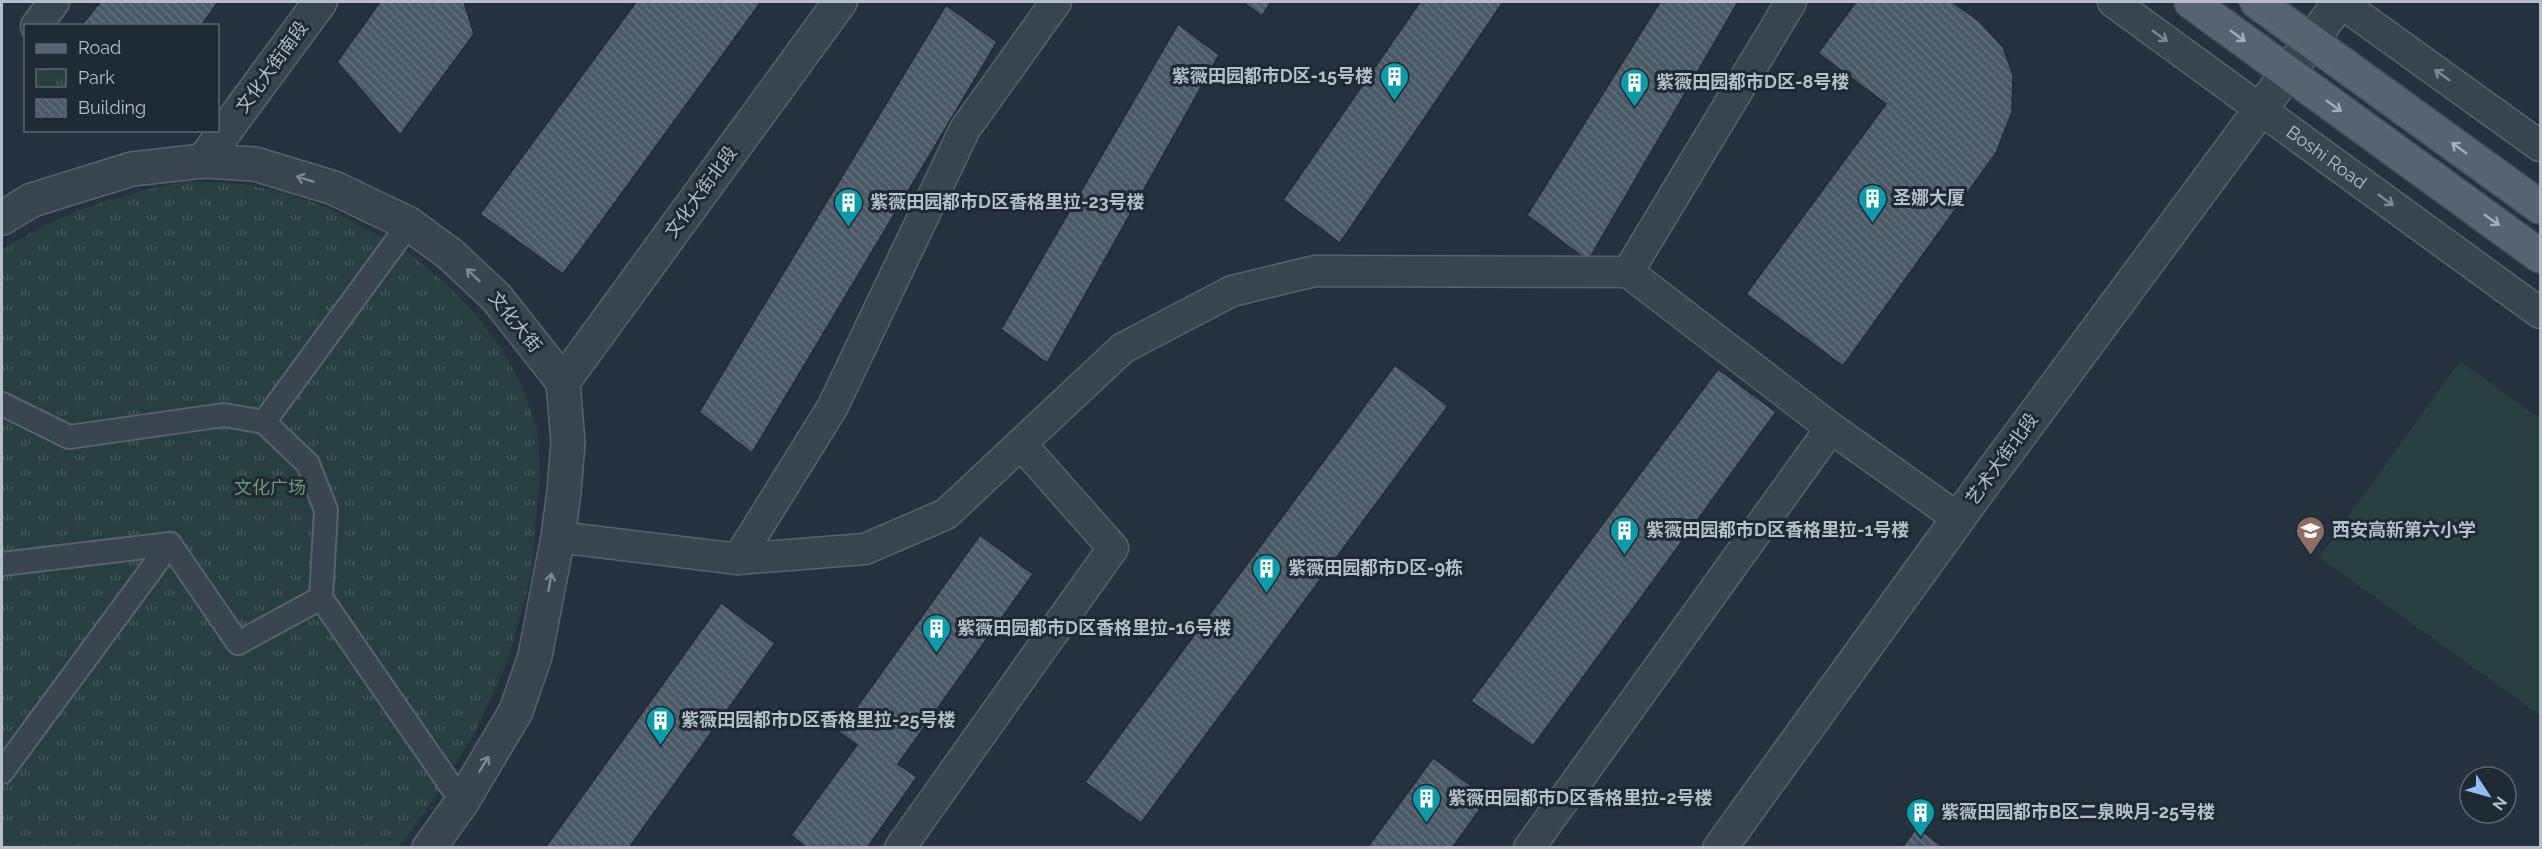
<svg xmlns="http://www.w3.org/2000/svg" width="2542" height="849" font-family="Raleway,'Noto Sans SC',sans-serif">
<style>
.green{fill:#273f3f}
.park{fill:url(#park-tufts)}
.building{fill:url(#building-back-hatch);stroke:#202b36;stroke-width:1.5}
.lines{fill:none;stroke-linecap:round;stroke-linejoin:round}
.pedestrian-casing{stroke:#57626c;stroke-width:26}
.minor-casing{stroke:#57626c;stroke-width:33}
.tertiary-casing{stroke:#57626c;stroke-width:36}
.primary-casing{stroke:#434d58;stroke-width:36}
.pedestrian{stroke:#39444e;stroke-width:22}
.minor{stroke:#39444e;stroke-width:30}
.tertiary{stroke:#39444e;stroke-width:33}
.primary{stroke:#57636e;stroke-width:33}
.tram{stroke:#5b6875;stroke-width:1.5}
.oneway{stroke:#7e8892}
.oneway2{stroke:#a3adb7}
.labels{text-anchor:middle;stroke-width:6;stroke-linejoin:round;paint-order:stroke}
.street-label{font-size:18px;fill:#b6bfc9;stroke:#1e2934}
.poi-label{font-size:18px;font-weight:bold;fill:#b6bfc9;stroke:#1e2934;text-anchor:start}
.park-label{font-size:18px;fill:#6d9a74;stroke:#1e2934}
</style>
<defs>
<pattern id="park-tufts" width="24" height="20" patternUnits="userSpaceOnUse" patternTransform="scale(1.5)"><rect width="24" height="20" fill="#273f3f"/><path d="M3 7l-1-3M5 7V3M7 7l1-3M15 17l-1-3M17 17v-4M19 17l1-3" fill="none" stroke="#445959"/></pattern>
<pattern id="building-back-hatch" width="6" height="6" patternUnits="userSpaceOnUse" patternTransform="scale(1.5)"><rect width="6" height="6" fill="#4b5967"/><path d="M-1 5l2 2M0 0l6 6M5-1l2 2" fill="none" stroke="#636f7b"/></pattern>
</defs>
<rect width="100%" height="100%" fill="#25323e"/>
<!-- green -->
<polygon class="green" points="2460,361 2540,419 2540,715 2319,557"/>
<!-- park -->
<path class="park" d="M188 181 235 183 283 191 328 208 408 252 446 284 478 317 502 350 521 384 538 431 540 478 531 576 508 660 475 732 437 795 399 847 2 848V250C62 211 118 195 188 181Z"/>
<!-- building -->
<g class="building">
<polygon points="100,2 218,2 201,26 81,26"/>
<polygon points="380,2 464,2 474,34 400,135 337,62"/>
<polygon points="636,2 761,2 563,274 480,214"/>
<polygon points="1243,2 1271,2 1262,16"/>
<polygon points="1420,2 1503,2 1340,243 1283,200"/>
<polygon points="1660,2 1738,2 1588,261 1527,215"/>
<polygon points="1856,2 1952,2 1979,21 2003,47 2013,75 2012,112 1996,153 1843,366 1746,294 1886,104 1818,53"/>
<polygon points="946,5 997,42 752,453 699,412"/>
<polygon points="1178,24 1219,55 1047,363 1001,329"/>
<polygon points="1395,365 1448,406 1141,823 1085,782"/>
<polygon points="1718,369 1776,412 1533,746 1471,701"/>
<polygon points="980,535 1033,574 898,764 917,777 867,848 807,848 791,835 857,745 839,732"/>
<polygon points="721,603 775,643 629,848 545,848"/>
<polygon points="1433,758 1488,798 1452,848 1367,848"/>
<polygon points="1917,827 1944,848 1902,848"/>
</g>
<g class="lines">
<defs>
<g id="pedestrian">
<polyline points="2,404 69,437 224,415 264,422 308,464 326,510 321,598"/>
<polyline points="264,422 409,224"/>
<polyline points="2,564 170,544 238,643 321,598 462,802"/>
<polyline points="2,772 170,544"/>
</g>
<g id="minor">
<polyline points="1791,2 1628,272 1831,428"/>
<path id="s1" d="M2113 2 2540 313"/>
<polyline points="2340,2 2540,146"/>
<polyline points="36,26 54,2"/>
<polyline points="558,537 738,559 865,549 946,514 1123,348 1232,291 1315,271 1628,272"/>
<polyline points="738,559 832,408 965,129 1056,2"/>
<polyline points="900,848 1113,548 1021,444"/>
<polyline points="1529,848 1831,428 1959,519"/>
</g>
<g id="tertiary">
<polyline points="203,161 320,2"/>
<polyline points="2,218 32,200 132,169 203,161 255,164 334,188 409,224 450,254 496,297 563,382 568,442 564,492 558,537 535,656 516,711 462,802 429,848"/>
<polyline points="563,382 840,2"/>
<polyline points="1720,848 1984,483 2340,2"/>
</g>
<g id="primary">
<polyline points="2191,2 2540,256"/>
<polyline points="2257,2 2540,207"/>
</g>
</defs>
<!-- pedestrian casing -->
<use href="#pedestrian" class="pedestrian-casing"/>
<!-- minor casing -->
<use href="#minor" class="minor-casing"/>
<!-- tertiary casing -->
<use href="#tertiary" class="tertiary-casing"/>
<!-- primary casing -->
<use href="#primary" class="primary-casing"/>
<!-- pedestrian -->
<use href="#pedestrian" class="pedestrian"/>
<!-- minor -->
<use href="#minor" class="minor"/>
<!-- tertiary -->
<use href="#tertiary" class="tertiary"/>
<!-- primary -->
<use href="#primary" class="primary"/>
<!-- tram -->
<g class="tram">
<polyline points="2215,2 2540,238"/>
<polyline points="2237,2 2540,223"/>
</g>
</g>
<!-- one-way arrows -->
<defs><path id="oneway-shaft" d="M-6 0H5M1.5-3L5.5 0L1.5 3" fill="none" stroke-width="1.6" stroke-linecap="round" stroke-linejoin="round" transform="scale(1.5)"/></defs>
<g class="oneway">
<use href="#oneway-shaft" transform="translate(2160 36) rotate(36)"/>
<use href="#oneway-shaft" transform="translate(2442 75) rotate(-144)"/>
<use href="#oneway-shaft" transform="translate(305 179) rotate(-163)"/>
<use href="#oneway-shaft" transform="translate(2386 200) rotate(36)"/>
<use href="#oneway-shaft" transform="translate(473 275) rotate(-137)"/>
<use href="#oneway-shaft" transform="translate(550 582) rotate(-80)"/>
<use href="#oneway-shaft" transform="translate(484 764) rotate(-59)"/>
</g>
<g class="oneway2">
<use href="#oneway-shaft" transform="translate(2238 36) rotate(36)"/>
<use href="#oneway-shaft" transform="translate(2334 106) rotate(36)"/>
<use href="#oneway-shaft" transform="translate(2459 148) rotate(-144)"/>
<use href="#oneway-shaft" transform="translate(2492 220) rotate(36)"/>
</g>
<!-- icons -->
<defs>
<symbol id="building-pin" viewBox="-11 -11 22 30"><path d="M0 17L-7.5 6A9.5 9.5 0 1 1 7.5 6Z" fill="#0f9aa8" stroke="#1e2934"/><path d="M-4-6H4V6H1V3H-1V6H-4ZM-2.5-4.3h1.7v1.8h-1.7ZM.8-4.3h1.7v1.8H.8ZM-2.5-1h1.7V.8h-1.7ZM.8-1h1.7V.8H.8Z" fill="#fff"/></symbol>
<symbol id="school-pin" viewBox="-11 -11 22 30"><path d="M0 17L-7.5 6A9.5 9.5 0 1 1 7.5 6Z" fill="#8d6e63" stroke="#1e2934"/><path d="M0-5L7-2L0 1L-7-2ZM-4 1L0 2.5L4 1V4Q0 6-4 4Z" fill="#fff"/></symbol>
</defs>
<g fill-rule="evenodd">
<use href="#building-pin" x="1378" y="60" width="33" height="45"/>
<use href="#building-pin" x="1618" y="66" width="33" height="45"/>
<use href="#building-pin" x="1856" y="182" width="33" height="45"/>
<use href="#building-pin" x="832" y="186" width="33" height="45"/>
<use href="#building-pin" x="1608" y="514" width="33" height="45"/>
<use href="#school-pin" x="2294" y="514" width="33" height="45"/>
<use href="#building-pin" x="1250" y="552" width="33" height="45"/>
<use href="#building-pin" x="920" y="612" width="33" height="45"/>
<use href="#building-pin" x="644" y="704" width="33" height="45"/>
<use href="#building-pin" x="1410" y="782" width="33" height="45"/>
<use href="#building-pin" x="1904" y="796" width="33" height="45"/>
</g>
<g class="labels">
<!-- street labels -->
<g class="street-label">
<text transform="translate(272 67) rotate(-54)" y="6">文化大街南段</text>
<text dy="6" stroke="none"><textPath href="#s1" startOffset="264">Boshi Road</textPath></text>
<text transform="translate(701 192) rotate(-54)" y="6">文化大街北段</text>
<text transform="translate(515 322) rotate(51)" y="6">文化大街</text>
<text transform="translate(2002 459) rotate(-54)" y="6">艺术大街北段</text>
</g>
<!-- poi labels -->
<g class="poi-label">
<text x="1373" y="82" text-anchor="end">紫薇田园都市D区-15号楼</text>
<text x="1656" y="88">紫薇田园都市D区-8号楼</text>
<text x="1893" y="204">圣娜大厦</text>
<text x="870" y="208">紫薇田园都市D区香格里拉-23号楼</text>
<text x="1646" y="536">紫薇田园都市D区香格里拉-1号楼</text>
<text x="2332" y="536">西安高新第六小学</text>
<text x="1288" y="574">紫薇田园都市D区-9栋</text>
<text x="957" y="634">紫薇田园都市D区香格里拉-16号楼</text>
<text x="681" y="726">紫薇田园都市D区香格里拉-25号楼</text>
<text x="1448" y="804">紫薇田园都市D区香格里拉-2号楼</text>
<text x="1941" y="818">紫薇田园都市B区二泉映月-25号楼</text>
</g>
<!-- park labels -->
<g class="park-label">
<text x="270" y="494">文化广场</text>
</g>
</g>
<!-- border -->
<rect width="2542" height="849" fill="none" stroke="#b6bfc9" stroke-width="6"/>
<!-- legend -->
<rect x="24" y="24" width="195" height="108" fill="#1e2934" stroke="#5b6570" stroke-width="1.5"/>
<rect x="36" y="44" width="30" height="9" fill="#57636e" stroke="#5b6570" stroke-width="1.5"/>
<text x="78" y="54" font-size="18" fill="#b6bfc9">Road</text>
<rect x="36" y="69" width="30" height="18" fill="url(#park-tufts)" stroke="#5b6570" stroke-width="1.5"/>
<text x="78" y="84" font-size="18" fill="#b6bfc9">Park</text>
<rect x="36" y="99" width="30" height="18" fill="url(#building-back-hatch)" stroke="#5b6570" stroke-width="1.5"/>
<text x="78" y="114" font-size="18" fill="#b6bfc9">Building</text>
<!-- north arrow -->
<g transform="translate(2488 795) rotate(126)"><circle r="28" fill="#1e2934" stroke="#5b6570" stroke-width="1.5"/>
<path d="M0-4.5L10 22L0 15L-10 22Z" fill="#8ebef5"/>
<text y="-9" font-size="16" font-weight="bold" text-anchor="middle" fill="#b6bfc9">N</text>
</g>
</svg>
